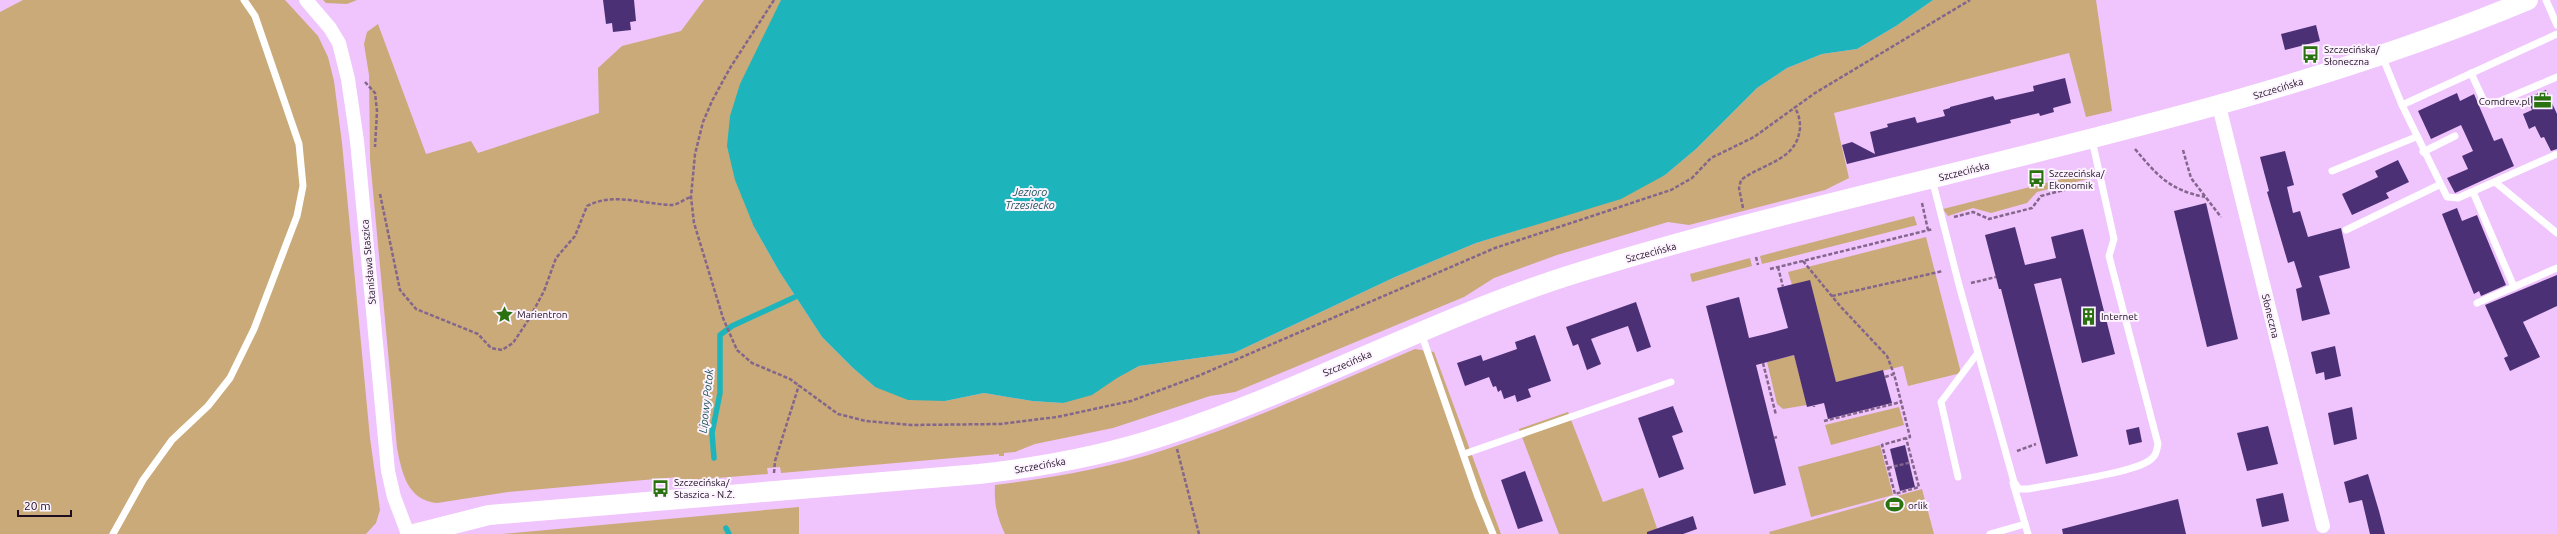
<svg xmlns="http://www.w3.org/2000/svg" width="2557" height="534" font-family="Ubuntu,sans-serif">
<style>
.green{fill:#c9aa78}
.water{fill:#1db5bb}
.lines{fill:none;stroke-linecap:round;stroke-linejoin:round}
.stream{stroke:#1db5bb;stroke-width:5.5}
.building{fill:#4b3075}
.path{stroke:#84668c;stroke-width:2.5;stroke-dasharray:4 2;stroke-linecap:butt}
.lane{stroke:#fff;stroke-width:7}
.street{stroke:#fff;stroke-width:14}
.secondary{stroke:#fff;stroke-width:20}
.labels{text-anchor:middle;stroke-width:4;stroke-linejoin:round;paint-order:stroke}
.poi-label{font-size:10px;fill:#1d0d21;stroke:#fcf3ff;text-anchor:start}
.street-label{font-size:10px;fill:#1d0d21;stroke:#fcf3ff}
.water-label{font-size:11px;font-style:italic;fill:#1b5456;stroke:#fcf3ff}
</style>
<rect width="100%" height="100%" fill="#f0c4fc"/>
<!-- green -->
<g class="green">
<polygon points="23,0 285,0 318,36 328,57 334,81 342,143 370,438 380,510 376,523 366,534 0,534 0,12"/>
<polygon points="323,0 357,0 347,4 326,3"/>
<path d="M704 0H781L754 227 779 271 822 337 853 368 875 387 945 401 984 393 1032 401 1063 403 1139 366 1234 353 1395 277 1476 243 1569 214 1665 175 1696 149 1757 88 1787 68 1822 54 1857 49 1896 26 1933 0H2096L2112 111 2086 117 2069 53 1834 113 1849 178 1825 190 1689 225 1668 222 1557 255 1494 278 1464 297 1235 392 1210 396 1113 428 1035 444 1015 452 1004 453V456H999V454L781 473 780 467 767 468 768 474 678 481V477L508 492 437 503C407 500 402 473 397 448L370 159 369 75 364 44 367 32 378 24 426 154 471 141 478 153 599 113 598 68 622 46 681 31Z"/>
<polygon points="2093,171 2095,177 2037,192 2027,203 1991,213 1973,208 1948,216 1943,209"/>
<polygon points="1914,216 1917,225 1762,264 1760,256"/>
<polygon points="1926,237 1961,373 1908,386 1903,366 1836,382 1792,285 1788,272"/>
<polygon points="1750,258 1752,266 1692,282 1690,274"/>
<path d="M1415 349 1434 352 1501 534H1005C997 517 994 504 995 485 1052 478 1109 468 1164 450 1249 422 1332 384 1415 349Z"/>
<polygon points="1794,355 1807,405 1783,409 1777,404 1767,362"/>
<polygon points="1899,407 1904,425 1831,445 1825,425"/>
<polygon points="1568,412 1603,502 1643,488 1659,534 1559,534 1519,429"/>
<polygon points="1880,445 1893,495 1811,517 1798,467"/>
<polygon points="1922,489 1934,534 1770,534 1769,532"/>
<polygon points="799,507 799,534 502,534"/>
</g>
<!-- water -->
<polygon class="water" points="781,0 1933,0 1896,26 1857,49 1822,54 1787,68 1757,88 1696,149 1665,175 1621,199 1476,243 1395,277 1234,353 1139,366 1117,378 1092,395 1063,403 1032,401 984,393 945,401 908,400 875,387 853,368 822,337 779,271 754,227 735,180 727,146 730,116 740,84"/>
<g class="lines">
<!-- stream -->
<g class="stream">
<polyline points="714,458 712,433 720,393 720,335 732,326 795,297"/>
<polyline points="726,528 729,534"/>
</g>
</g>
<!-- building -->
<g class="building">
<polygon points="603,0 634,0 636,21 630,22 631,30 613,32 612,23 606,24"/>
<polygon points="2316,25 2320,41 2285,50 2281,34"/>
<polygon points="2065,78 2071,103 2053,108 2054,112 2040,116 2039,113 2010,120 2011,123 1847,164 1842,145 1852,142 1875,154 1870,132 1888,127 1887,124 1915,117 1917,123 1945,116 1943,110 1950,108 1950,107 1993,96 1995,100 2034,91 2033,86"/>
<polygon points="2546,90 2557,114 2557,149 2551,151 2544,137 2541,138 2535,126 2529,129 2523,114 2532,110 2527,98"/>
<polygon points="2457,93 2460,101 2474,94 2494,141 2502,138 2514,166 2455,193 2447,178 2468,169 2462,156 2473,151 2461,125 2431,139 2418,111"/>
<polygon points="2285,151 2294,185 2287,187 2293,213 2300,211 2308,237 2341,228 2350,268 2319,276 2330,314 2302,321 2296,289 2302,287 2294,261 2288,263 2267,192 2269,191 2260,157"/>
<polygon points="2398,160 2409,182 2386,193 2389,198 2352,215 2342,194 2378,177 2375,171"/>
<polygon points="2206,203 2238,339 2207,347 2174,211"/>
<polygon points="2457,208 2462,221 2477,215 2506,285 2481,296 2479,291 2474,294 2442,214"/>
<polygon points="2015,227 2025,265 2056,258 2051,237 2083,229 2115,354 2082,363 2061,278 2034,284 2078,456 2046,464 2001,289 1999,289 1985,235"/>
<polygon points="2557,275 2557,306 2523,322 2540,357 2510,371 2504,358 2508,356 2485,305"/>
<polygon points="1810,280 1836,382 1883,370 1892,403 1828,419 1824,403 1807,407 1794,355 1756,365 1786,485 1754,494 1706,306 1739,297 1749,338 1766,334 1788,328 1777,288"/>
<polygon points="1636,302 1651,347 1637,352 1628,326 1599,336 1591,339 1601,364 1587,370 1578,344 1573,346 1566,327"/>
<polygon points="1535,335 1551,381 1528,389 1531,397 1517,402 1515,395 1504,399 1501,390 1498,392 1496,386 1493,387 1489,377 1465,386 1457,363 1481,355 1483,361 1517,349 1515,342"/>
<polygon points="2335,346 2341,376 2325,380 2324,372 2316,374 2311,352"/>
<polygon points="1673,406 1683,432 1672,436 1684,469 1659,478 1638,418"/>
<polygon points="2352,407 2357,439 2334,445 2328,413"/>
<polygon points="2268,426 2278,464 2247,471 2237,433"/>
<polygon points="2139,427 2142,442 2129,445 2126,430"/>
<polygon points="1905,445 1915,487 1900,491 1890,449"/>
<polygon points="1525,471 1543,521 1518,529 1501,480"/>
<polygon points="2368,474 2379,511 2385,534 2370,534 2362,500 2349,503 2344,482"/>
<polygon points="2283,493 2289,521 2262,527 2256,499"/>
<polygon points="2178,499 2186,534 2063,534 2062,529"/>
<polygon points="1693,516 1697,529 1683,534 1647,534 1647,532"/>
</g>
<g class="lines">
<!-- path -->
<g class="path">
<polyline points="774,0 730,68 712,101 703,122 695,154 691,197 694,223 723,318 737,350 752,363 790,379 838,414 866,421 911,425 1001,424 1057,417 1131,401 1198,376 1495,248 1671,190 1692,178 1711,158 1754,137 1815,93 1970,0"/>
<polyline points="365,82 375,93 377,111 375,147"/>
<path d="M2135 149C2157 175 2169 190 2205 197"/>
<polyline points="2183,150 2191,178 2221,217"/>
<path d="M380 194 400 290 416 309 478 334 491 348 502 350 513 343 529 319 544 291 556 258 575 236 587 206C613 192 642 204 671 205 678 205 684 199 691 197"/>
<polyline points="1922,203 1928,230"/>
<path d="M1743 208 1739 188 1741 180C1763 163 1797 161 1800 128 1800 121 1799 113 1794 107"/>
<polyline points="1954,217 1973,212 1989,219 2032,208 2041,196 2090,183"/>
<polyline points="1756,257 1758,265"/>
<polyline points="1803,261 1840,306 1887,356 1894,374"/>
<polyline points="1778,267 1783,287"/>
<polyline points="1770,269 1933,229"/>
<polyline points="1971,283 1996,277"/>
<polyline points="1832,296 1943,271"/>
<polyline points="1763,363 1776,415"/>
<polyline points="1885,377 1894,374 1910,437 1882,445 1895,494 1919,487 1906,438"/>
<polyline points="1814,406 1814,407"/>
<polyline points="1824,421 1901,402"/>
<polyline points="1774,438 1777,437"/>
<polyline points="1177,449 1199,534"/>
<polyline points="2017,451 2036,444"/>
<polyline points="1888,468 1912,462"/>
<polyline points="774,473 775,461 799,385"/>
</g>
<!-- lane -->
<g class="lane">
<polyline points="2546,0 2557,25"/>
<polyline points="2382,56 2402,105 2447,197 2458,198 2557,154"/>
<polyline points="2471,73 2483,99 2491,105 2557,77"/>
<polyline points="2402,105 2557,34"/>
<polyline points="2423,152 2455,136"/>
<polyline points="2332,171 2416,137"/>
<path d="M1932 179 1959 285 2014 482 2019 489H2028C2052 484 2134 473 2150 460 2156 456 2157 450 2158 444L2109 256 2114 239 2092 140"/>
<polyline points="2495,182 2557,233"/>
<polyline points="2473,192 2514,287"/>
<polyline points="2346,230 2439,185"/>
<polyline points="2477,303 2557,268"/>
<polyline points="1421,333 1478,497 1493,534"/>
<polyline points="1464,454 1671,382"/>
<polyline points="1958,477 1941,402 1977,354"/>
<polyline points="2013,483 2028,534"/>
<polyline points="113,534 143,480 172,440 208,406 230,378 254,329 297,216 303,186 299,144 255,16 244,0"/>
<polyline points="1990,534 2025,524"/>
</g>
<!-- street -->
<g class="street">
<polyline points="306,0 330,28 339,43 348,79 357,141 388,471 394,497 408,534"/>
<polyline points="2219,106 2323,526"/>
</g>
<!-- secondary -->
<path class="secondary" d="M414 534 489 515 979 474C1041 467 1103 456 1163 436 1305 390 1437 316 1580 272 1894 175 2223 127 2528 0"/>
</g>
<!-- icons -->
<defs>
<symbol id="bus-bare" viewBox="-9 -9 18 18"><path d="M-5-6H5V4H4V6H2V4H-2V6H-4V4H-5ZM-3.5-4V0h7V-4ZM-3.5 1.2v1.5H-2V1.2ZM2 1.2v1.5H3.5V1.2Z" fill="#2a7110" stroke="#fcf3ff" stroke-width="2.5" paint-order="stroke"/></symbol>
<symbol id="office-bare" viewBox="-9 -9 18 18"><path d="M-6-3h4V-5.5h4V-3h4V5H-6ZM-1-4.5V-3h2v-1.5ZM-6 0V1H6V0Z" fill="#2a7110" stroke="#fcf3ff" stroke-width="2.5" paint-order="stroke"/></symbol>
<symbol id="sight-bare" viewBox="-9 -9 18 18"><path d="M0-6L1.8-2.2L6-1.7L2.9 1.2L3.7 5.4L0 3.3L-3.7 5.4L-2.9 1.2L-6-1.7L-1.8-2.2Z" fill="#2a7110" stroke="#fcf3ff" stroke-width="2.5" paint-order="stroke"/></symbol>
<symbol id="building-bare" viewBox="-9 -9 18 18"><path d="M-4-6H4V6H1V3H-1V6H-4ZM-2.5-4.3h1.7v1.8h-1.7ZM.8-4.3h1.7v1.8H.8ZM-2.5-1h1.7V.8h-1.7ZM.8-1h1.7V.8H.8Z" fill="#2a7110" stroke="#fcf3ff" stroke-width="2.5" paint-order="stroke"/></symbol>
<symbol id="stadium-bare" viewBox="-9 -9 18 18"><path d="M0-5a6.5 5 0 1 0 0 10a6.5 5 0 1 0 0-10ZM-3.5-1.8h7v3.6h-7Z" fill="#2a7110" stroke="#fcf3ff" stroke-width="2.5" paint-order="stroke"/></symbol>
</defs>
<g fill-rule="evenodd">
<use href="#bus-bare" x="2298" y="42" width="25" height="25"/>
<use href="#office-bare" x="2530" y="88" width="25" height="25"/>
<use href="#bus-bare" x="2024" y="166" width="25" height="25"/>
<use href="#sight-bare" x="492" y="302" width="25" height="25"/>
<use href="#building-bare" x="2076" y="304" width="25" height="25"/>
<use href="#bus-bare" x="648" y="476" width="25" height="25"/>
<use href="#stadium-bare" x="1882" y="492" width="25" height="25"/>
</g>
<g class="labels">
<!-- poi labels -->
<g class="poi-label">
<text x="2324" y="53">Szczecińska/<tspan x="2324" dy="12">Słoneczna</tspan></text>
<text x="2530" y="105" text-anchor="end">Comdrev.pl</text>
<text x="2049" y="177">Szczecińska/<tspan x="2049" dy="12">Ekonomik</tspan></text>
<text x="517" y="318">Marientron</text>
<text x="2101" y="320">Internet</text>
<text x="674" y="486">Szczecińska/<tspan x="674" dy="12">Staszica - N.Ż.</tspan></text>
<text x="1908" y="509">orlik</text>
</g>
<!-- street labels -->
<g class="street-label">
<text transform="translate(2278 88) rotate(-17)" y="4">Szczecińska</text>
<text transform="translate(1964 171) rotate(-14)" y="4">Szczecińska</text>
<text transform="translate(1651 252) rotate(-15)" y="4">Szczecińska</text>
<text transform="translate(368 262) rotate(-95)" y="4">Stanisława Staszica</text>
<text transform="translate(2271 316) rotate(76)" y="4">Słoneczna</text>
<text transform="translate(1347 363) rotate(-23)" y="4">Szczecińska</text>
<text transform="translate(1040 465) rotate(-10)" y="4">Szczecińska</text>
</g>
<!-- water labels -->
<g class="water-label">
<text x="1030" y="196">Jezioro<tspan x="1030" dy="13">Trzesiecko</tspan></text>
<text transform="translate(706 401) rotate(-84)" y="4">Lipowy Potok</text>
</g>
</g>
<!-- scale -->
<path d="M18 510v6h53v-6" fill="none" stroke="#1d0d21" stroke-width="2"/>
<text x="24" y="510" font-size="12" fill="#1d0d21" stroke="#fcf3ff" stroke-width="3" paint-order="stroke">20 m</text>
</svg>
